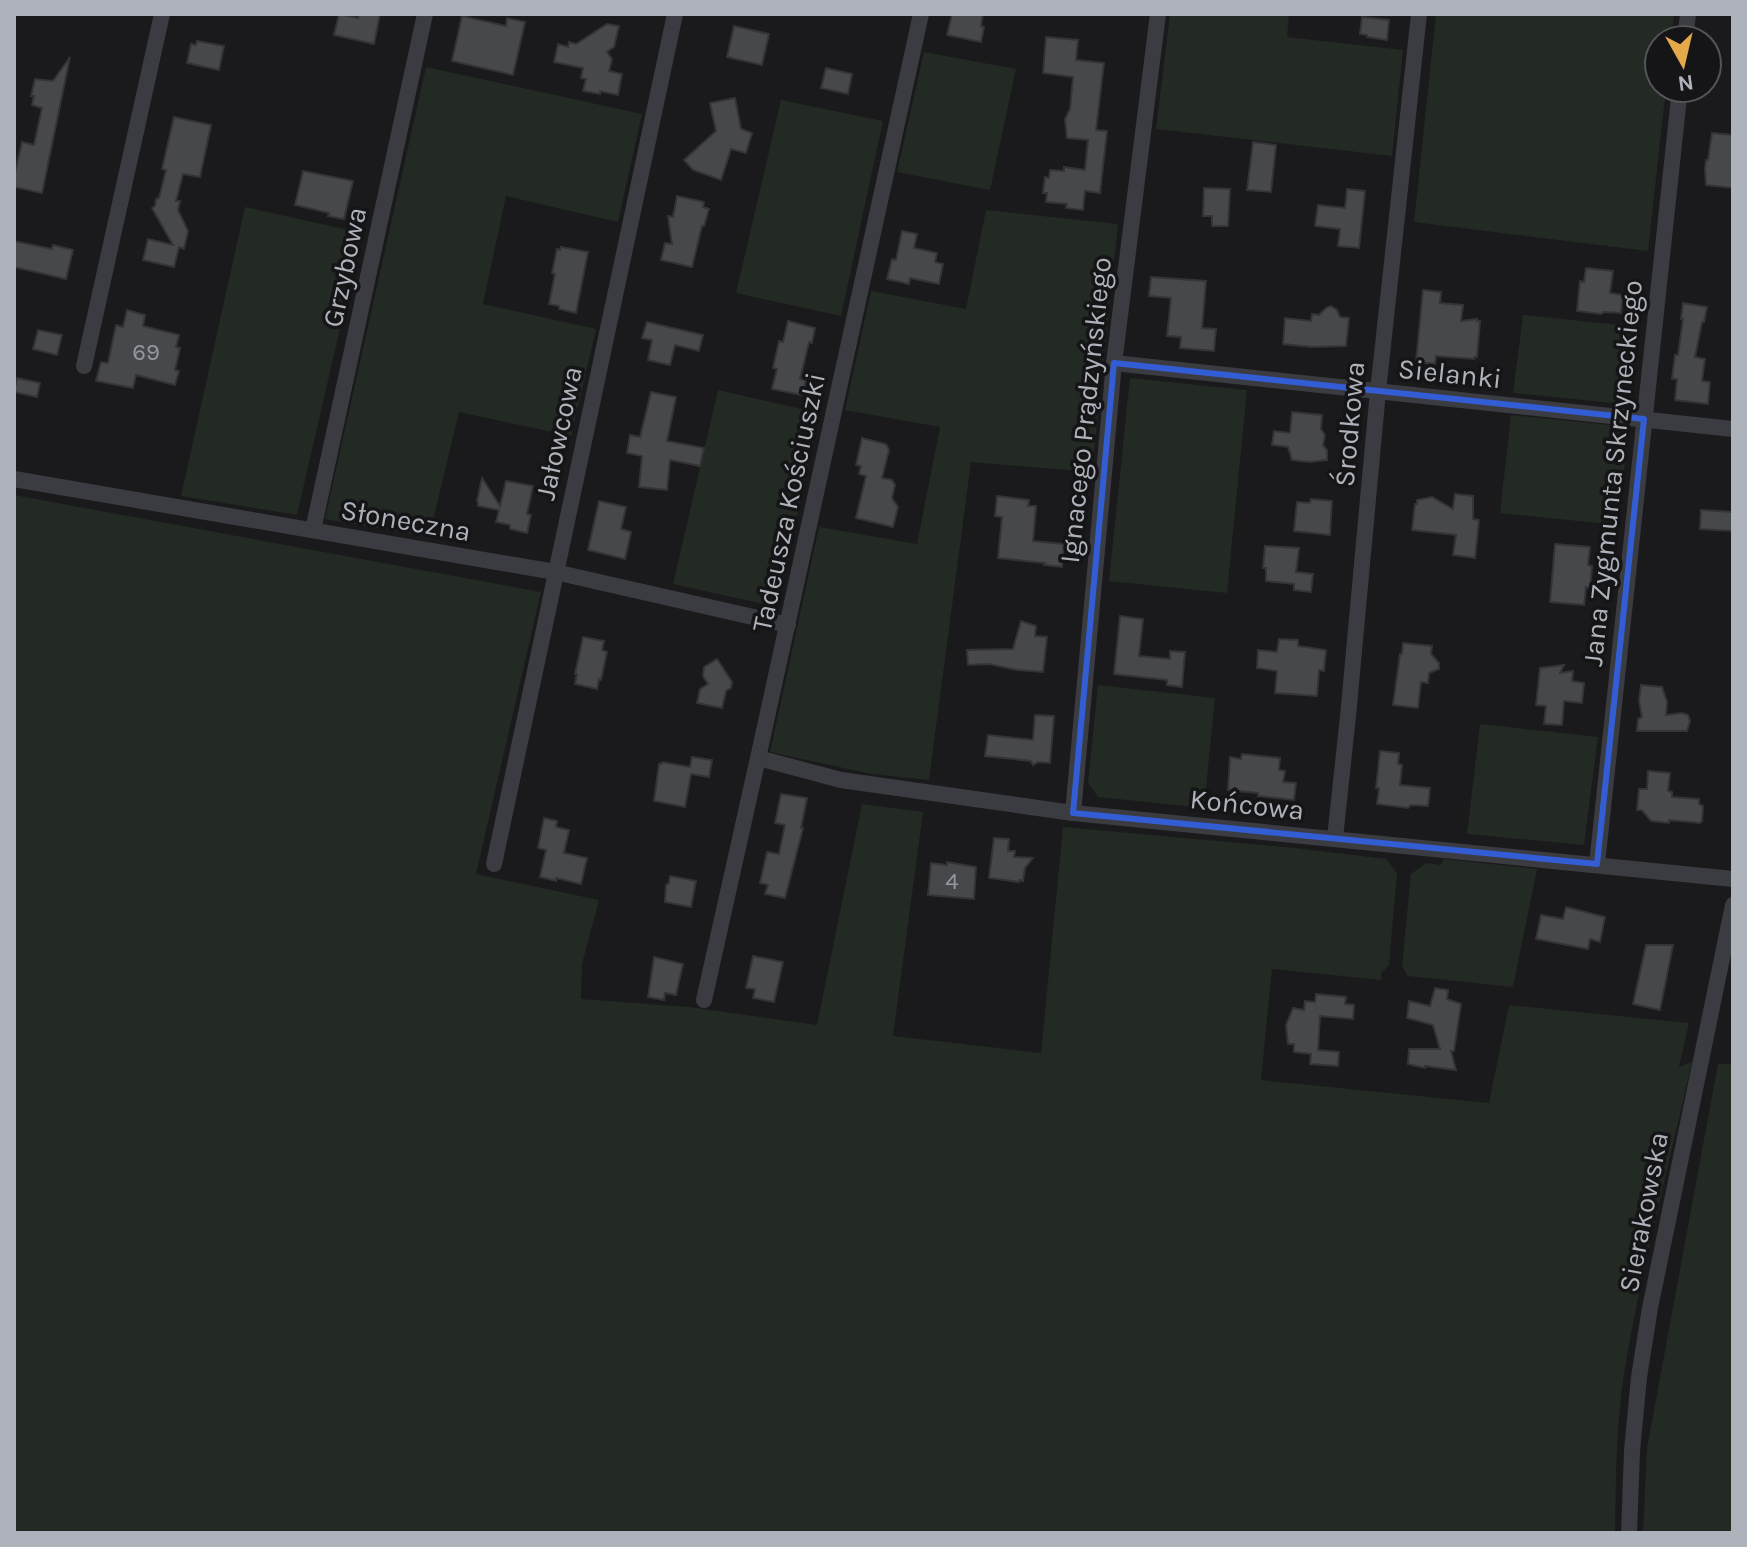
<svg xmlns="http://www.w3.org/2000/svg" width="1747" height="1547" font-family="Karla,sans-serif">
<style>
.green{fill:#222a23}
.building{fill:#47484c;stroke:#343438;stroke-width:2}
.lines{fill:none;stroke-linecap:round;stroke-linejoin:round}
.street{stroke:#3b3c41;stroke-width:16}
.marked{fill:none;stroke:#335dd4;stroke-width:6;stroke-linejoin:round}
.labels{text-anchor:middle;stroke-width:7;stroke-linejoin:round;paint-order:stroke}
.number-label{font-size:24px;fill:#94989e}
.street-label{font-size:28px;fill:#aeb2ba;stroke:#151517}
</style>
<rect width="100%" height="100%" fill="#1a1a1c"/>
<!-- green -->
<g class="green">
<polygon points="1170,14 1289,14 1287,37 1403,50 1392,156 1156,129"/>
<polygon points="1436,14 1674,14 1671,40 1659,40 1659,88 1666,88 1648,251 1414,222"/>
<polygon points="924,52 1016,69 990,190 897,172"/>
<polygon points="426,67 642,114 618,222 506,196 483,304 596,329 571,436 459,412 429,537 325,519"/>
<polygon points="781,100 883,121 841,316 736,293"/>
<polygon points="245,207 362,233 297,515 181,496"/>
<polygon points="986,210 1118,224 1092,472 971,462 929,780 871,774 770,752 819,527 917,544 940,427 845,410 871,291 966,309"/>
<polygon points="1523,315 1639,327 1631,405 1513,393"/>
<polygon points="1130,378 1247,390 1227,593 1109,581"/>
<polygon points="718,390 819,413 781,592 764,604 673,584"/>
<polygon points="1511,415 1629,427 1618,525 1500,513"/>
<path d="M14 495 541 592 476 874 599 900 582 964 581 999 689 1007 817 1025 862 804 923 812 893 1036 1041 1053 1063 827 1295 848 1386 859 1397 873 1389 965 1381 973V980L1272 969 1261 1080 1489 1103 1509 1005 1689 1023 1679 1067 1692 1062C1669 1165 1641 1269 1624 1374 1616 1426 1616 1480 1615 1533H14Z"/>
<polygon points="1098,685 1215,698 1204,808 1098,797 1088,783"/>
<polygon points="1480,724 1598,737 1584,845 1467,834"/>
<polygon points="1443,859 1537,869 1513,987 1408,976 1402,966 1411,874 1426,863 1441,865"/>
<polygon points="1718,1064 1733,1064 1733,1533 1643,1533 1647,1448"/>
</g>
<!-- building -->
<g class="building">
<polygon points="339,14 358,18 359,14 380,14 374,44 334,35"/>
<polygon points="952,14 983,14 981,26 984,27 981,42 947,35"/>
<polygon points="462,16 506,26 507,18 525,22 513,75 452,61"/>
<polygon points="1362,17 1389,20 1387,40 1367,37 1367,35 1360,34"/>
<polygon points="607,24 619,26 614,47 607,52 612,59 609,71 622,74 618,95 600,91 600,94 583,91 586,79 581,78 583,68 554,62 558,44 568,47 569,42 576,44"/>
<polygon points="734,26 769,34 762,65 727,57"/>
<polygon points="1046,37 1078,40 1076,60 1104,63 1096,130 1107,131 1100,193 1085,191 1083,210 1066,208 1067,204 1046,202 1047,193 1043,193 1045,177 1049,178 1050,170 1064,171 1064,167 1085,170 1088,140 1067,138 1065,119 1070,109 1073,77 1043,73"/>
<polygon points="197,41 224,46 219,70 187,63 191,44 196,45"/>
<polygon points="70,57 42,193 14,187 14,177 22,142 34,145 42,108 32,105 34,96 31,96 35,79 53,81"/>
<polygon points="826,68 852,74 848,94 821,88"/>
<polygon points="735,98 741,129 752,133 746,153 731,149 721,180 693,170 684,160 716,131 710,103"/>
<polygon points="174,117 211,125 200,177 183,174 176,201 180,201 178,210 188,231 184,249 179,247 174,267 143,260 148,239 173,245 152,208 155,206 156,199 159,198 166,170 162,169"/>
<polygon points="1712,133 1733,135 1733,188 1706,185 1705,169 1706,160 1708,160"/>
<polygon points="1253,142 1276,145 1271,192 1247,190"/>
<polygon points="303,171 353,181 344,219 328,216 329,213 295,205"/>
<polygon points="1204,188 1230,189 1228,226 1212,226 1212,216 1203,216"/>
<polygon points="1347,189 1365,191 1359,248 1338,246 1340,229 1315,226 1318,205 1345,208"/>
<polygon points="677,196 704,202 703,207 709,209 704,226 702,226 692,267 661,260 665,243 672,244 668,216 673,217"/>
<polygon points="902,231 917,234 914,248 937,253 935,262 943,264 939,284 910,278 909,284 887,279 892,259 896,260"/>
<polygon points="14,241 52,249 53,245 73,250 66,279 14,267"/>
<polygon points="561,247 588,252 576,313 559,309 559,306 549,304 555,274 552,273 557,249 560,250"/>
<polygon points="1586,268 1613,271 1610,293 1623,295 1621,313 1604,312 1601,314 1577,311 1580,281 1584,282"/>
<polygon points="1151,277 1206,281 1202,328 1216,329 1214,351 1180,348 1181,337 1167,336 1171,298 1149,296"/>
<polygon points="1423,290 1441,292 1440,303 1463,305 1461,321 1477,319 1477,321 1480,321 1477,357 1474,357 1474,359 1436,356 1435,364 1416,362"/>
<polygon points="1683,303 1707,307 1704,322 1702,322 1695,357 1705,359 1702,381 1710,382 1708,404 1675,400 1677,379 1672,379 1675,355 1678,355 1683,319 1681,319"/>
<polygon points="1331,306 1337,310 1340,317 1349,318 1346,346 1312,347 1283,344 1285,318 1311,321 1312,314 1319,315 1326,308"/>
<polygon points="127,310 145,315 143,326 179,335 176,347 180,348 175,370 179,371 175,385 136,375 133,388 96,381 101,362 108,363 116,325 123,327"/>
<polygon points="788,321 815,328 812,343 809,342 800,379 806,380 802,395 772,389 777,369 773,368 779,341 783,342"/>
<polygon points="647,322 703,335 699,351 675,345 670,365 648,360 652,340 642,338"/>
<polygon points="38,330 62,335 57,355 33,349"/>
<polygon points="17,378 40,383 37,397 14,392"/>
<polygon points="651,392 676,397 667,441 704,448 700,466 670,460 667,490 639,487 642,456 627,453 630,435 640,437"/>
<polygon points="1292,412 1322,415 1321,429 1325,435 1323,445 1327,450 1327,460 1310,462 1292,460 1288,447 1272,445 1274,431 1290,433"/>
<polygon points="862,438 886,444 889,450 882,478 892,480 895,485 892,498 898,507 893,527 856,518 866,476 859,474 861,466 856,465"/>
<polygon points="482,478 500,506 506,481 533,486 527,514 531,515 527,533 510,529 510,525 496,522 499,510 478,506 478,502 477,501"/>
<polygon points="1455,494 1473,496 1473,519 1479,520 1475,558 1453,555 1456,535 1412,530 1415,504 1417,504 1417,500 1432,497 1453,509"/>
<polygon points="997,496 1029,500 1028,506 1036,506 1033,541 1064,544 1062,567 1044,565 1045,563 998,558 1002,517 995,516"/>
<polygon points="1311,499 1332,501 1330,535 1294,531 1297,502 1310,503"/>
<polygon points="599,501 626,507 621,529 631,532 625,559 588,550"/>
<polygon points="1701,510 1733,512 1733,531 1700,529"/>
<polygon points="1555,544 1590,547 1588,565 1592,566 1590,588 1586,587 1584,605 1550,602"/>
<polygon points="1265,546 1299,548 1296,572 1313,574 1311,592 1294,590 1294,584 1266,581 1266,568 1263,568"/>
<polygon points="1120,616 1143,619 1139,656 1170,659 1170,651 1185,652 1182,687 1167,685 1167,680 1114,674"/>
<polygon points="1021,621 1036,626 1035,636 1047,637 1043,672 1017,670 989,664 968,665 967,650 1013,649"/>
<polygon points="583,637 604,641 602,650 607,652 601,680 599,679 597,689 575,684 577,674 575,674"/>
<polygon points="1279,639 1298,640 1298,646 1326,650 1324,671 1319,670 1317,696 1275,693 1277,671 1257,668 1258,650 1277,652"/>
<polygon points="1403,643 1432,646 1431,654 1439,663 1439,669 1429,673 1428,683 1421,682 1418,708 1393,705 1400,654 1402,654"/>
<polygon points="717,659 732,682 731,688 726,691 722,708 697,703 700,689 708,684 703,676 704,667"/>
<polygon points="1564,665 1560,673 1573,671 1572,681 1584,683 1582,703 1564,701 1562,725 1544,724 1546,706 1536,705 1540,668"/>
<polygon points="1641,685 1662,687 1667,702 1666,715 1682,713 1688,715 1690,721 1687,731 1637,731 1638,719 1642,717 1639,701"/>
<polygon points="1035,715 1054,716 1050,763 1038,762 1033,765 1031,761 985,756 988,735 1033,740"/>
<polygon points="1380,751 1399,753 1398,764 1402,765 1400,785 1430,788 1428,806 1411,805 1408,808 1377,804 1379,788 1376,788"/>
<polygon points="1242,754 1280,758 1279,770 1285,771 1283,782 1296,783 1294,800 1258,796 1258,793 1228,790 1230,757 1241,759"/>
<polygon points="692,757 712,760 709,777 691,774 685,807 654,801 659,764 661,764 662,762 690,767"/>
<polygon points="1648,771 1670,773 1668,791 1672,792 1672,797 1699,799 1699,804 1703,806 1702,821 1700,823 1669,820 1669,823 1651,821 1642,810 1637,810 1639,789 1647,789"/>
<polygon points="781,794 807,798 801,828 803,828 785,898 765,894 768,885 760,883 767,852 779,854 785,825 775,823"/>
<polygon points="544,818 557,821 556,827 569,830 564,853 587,858 581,884 556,878 556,881 540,877 546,850 538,848"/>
<polygon points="994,838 1009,839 1008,851 1015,851 1014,857 1033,858 1025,868 1023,881 1019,880 1019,882 989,878"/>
<polygon points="947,862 976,867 974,899 928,895 931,863 947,865"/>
<polygon points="670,876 696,881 691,907 665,902 666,885 669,883"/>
<polygon points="1566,907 1605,917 1600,942 1590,939 1588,949 1536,939 1541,915 1563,919"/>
<polygon points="1646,945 1673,945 1660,1010 1633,1004"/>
<polygon points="753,956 783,962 774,1002 753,998 755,989 746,988"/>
<polygon points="654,957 683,964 676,995 665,993 664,1000 648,997"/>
<polygon points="1435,988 1448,990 1447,999 1461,1004 1454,1051 1451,1051 1456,1070 1425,1066 1425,1068 1408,1064 1409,1049 1440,1049 1433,1025 1407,1018 1409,1001 1430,1006"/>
<polygon points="1316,994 1346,997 1345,1004 1354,1005 1353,1019 1320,1016 1318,1050 1339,1052 1338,1066 1310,1064 1311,1054 1294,1052 1294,1044 1288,1044 1286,1025 1293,1008 1304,1010 1305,1001 1315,1002"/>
</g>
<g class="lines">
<!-- street -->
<g class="street">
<polyline points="1685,40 1688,14"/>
<polyline points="1114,363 1733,429"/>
<polyline points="84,366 162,14"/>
<polyline points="14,479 555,572 788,625"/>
<polyline points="313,530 425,14"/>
<polyline points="758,758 841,780 1073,813 1733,879"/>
<polyline points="1073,813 1114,363 1158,14"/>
<polyline points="1335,838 1348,716 1378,391 1419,14"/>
<polyline points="494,864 675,14"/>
<polyline points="1597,864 1680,88"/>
<polyline points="704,1000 758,758 921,14"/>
<polyline points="1629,1533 1632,1451 1639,1377 1650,1308 1733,905"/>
</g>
</g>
<!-- marked area -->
<path class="marked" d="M1114 363 1644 419 1597 864 1073 813Z"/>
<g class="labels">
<!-- number labels -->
<g class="number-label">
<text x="146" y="360">69</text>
<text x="952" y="889">4</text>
</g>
<!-- street labels -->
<g class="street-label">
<text transform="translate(344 267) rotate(-78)" y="10">Grzybowa</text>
<text transform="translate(1450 373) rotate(6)" y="10">Sielanki</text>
<text transform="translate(1085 410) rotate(-84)" y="10">Ignacego Prądzyńskiego</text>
<text transform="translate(1349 424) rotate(-85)" y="10">Środkowa</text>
<text transform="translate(558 433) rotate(-78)" y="10">Jałowcowa</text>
<text transform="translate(1612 473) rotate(-84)" y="10">Jana Zygmunta Skrzyneckiego</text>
<text transform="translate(788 502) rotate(-78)" y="10">Tadeusza Kościuszki</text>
<text transform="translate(406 520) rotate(10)" y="10">Słoneczna</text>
<text transform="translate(1247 804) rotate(6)" y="10">Końcowa</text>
<text transform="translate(1643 1212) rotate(-79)" y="10">Sierakowska</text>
</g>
</g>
<!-- border -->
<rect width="1747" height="1547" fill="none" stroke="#aeb2ba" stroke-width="32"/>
<!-- north arrow -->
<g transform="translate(1683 64) rotate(172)"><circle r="38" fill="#151517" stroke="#525458" stroke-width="2"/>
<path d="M0-6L14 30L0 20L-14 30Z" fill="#e4aa49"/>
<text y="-12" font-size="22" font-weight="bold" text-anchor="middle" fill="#aeb2ba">N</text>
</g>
</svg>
